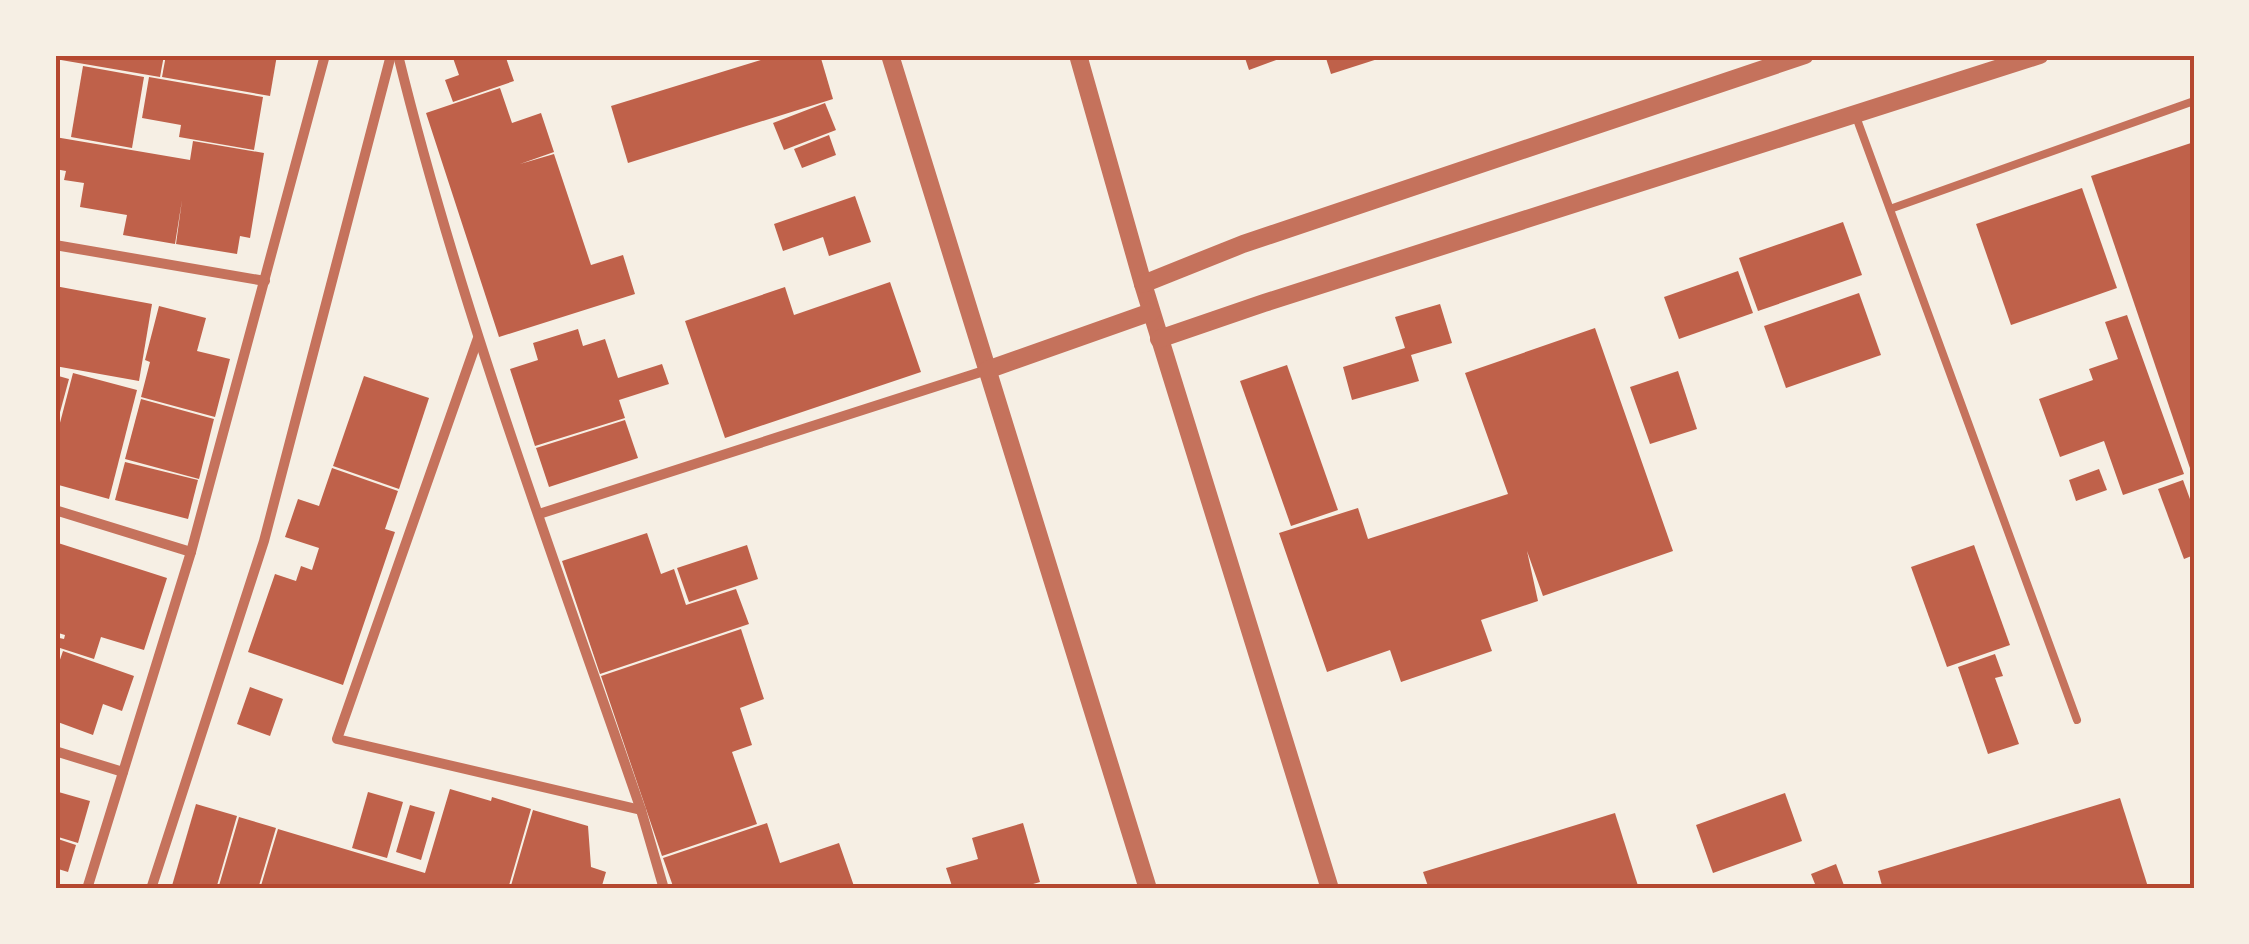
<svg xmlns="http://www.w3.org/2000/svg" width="2249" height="944" font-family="'Noto Sans',sans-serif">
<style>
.building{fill:#bf614a}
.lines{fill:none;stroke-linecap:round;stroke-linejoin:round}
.service{stroke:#c5725c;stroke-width:8}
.minor{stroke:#c5725c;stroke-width:10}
.tertiary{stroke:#c5725c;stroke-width:18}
.neatline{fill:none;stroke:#b5482f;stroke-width:4}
</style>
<rect width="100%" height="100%" fill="#f6efe4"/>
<!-- building -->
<g class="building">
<polygon points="62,55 164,55 160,77 61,60"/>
<polygon points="166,55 277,55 270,96 162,77"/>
<polygon points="460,55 505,55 514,81 453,102 445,80 459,75 453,58"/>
<polygon points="777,55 820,55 833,99 628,163 611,106"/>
<polygon points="1244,55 1290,55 1249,70"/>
<polygon points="1325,55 1387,55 1387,56 1331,74"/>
<polygon points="83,66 144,77 132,148 71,137"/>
<polygon points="149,77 263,97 254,150 179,137 181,125 142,118"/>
<polygon points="500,88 512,123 541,113 554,152 520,164 554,154 591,265 623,255 635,294 499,337 426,113"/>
<polygon points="825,103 836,130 784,150 773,123"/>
<polygon points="829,135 836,155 802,168 794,149"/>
<polygon points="55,137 190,160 193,141 264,153 250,238 240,236 237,254 176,244 182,200 175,244 123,235 127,215 80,207 84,183 64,180 66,171 55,169"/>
<polygon points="2194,142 2194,477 2193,477 2091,176"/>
<polygon points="2082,188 2117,288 2011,325 1976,224"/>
<polygon points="855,196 871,242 829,256 823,237 783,251 774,224"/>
<polygon points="1843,222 1862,275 1758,311 1739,258"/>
<polygon points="1738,271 1753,313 1679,339 1664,297"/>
<polygon points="890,282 921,372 725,438 685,321 785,287 794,315"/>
<polygon points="55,286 152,304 139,381 55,366"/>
<polygon points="1859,293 1881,355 1786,388 1764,326"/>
<polygon points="1440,304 1452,343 1411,355 1419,381 1352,400 1343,367 1405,348 1395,317"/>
<polygon points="159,306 206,318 197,351 230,359 215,417 141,397 150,362 145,360"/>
<polygon points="2127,315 2184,474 2123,495 2104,441 2060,457 2039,399 2093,380 2089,369 2118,359 2105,322"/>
<polygon points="1595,328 1673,551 1543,596 1527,551 1538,601 1481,620 1492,651 1401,682 1390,650 1327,672 1279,533 1358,508 1368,539 1508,494 1465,373"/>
<polygon points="578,329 583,346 605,339 618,378 662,364 669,384 619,400 625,418 535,446 510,369 538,360 533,343"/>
<polygon points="1287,365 1338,510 1291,526 1240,381"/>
<polygon points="1678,371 1697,429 1650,444 1630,387"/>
<polygon points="73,373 137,390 109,499 55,484 55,442"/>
<polygon points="55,375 69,379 56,427 55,427"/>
<polygon points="364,376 429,398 399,489 333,466"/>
<polygon points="141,399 214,419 199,479 125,459"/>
<polygon points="625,420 638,458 549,487 536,448"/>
<polygon points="125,462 198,480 188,519 115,500"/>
<polygon points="332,468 398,491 385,529 395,532 343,685 248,652 275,574 296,581 301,566 312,570 319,548 285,537 298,499 319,506"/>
<polygon points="2099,469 2107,490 2076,501 2069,480"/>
<polygon points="2183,480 2194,510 2194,555 2184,559 2158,489"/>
<polygon points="647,533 661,574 674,569 686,605 736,589 749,624 600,674 562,561"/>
<polygon points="55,542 167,578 144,650 101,637 94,659 60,648 55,662 55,637 64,639 65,635 55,632"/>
<polygon points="747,545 758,579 689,602 677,568"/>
<polygon points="1974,545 2010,645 1947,667 1911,567"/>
<polygon points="741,629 764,699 740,708 752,745 732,752 757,824 662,856 601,676"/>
<polygon points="63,651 134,676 122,711 103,704 93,735 55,721 55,674"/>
<polygon points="1995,654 2003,676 1995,678 2019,744 1988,754 1958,667"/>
<polygon points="250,687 283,699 270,736 237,724"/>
<polygon points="450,789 491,801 492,797 531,809 508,889 260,889 278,829 425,873"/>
<polygon points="55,791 90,801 78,843 55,836"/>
<polygon points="368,792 403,802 387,858 352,848"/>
<polygon points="1785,793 1802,841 1713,873 1696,825"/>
<polygon points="2120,798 2148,887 1883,889 1878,871"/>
<polygon points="196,804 237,816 216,889 171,889"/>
<polygon points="410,805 435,812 421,860 396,852"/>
<polygon points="533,810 588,826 591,867 606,872 601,889 510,889"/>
<polygon points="1615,813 1639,889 1429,889 1423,872"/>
<polygon points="239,817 276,828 258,889 218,889"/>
<polygon points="767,823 780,863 839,843 855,889 674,889 663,858"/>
<polygon points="1023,823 1040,882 1016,889 953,889 946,868 978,859 972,838"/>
<polygon points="55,838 76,845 68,872 55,868"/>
<polygon points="1836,864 1845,888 1817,889 1811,874"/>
</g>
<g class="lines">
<!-- service -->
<g class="service">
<polyline points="1855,114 2077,720"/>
<polyline points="1890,209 2194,101"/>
</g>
<!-- minor -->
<g class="minor">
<path d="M398 55C461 312 555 561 641 810L664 889"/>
<polyline points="55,245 265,281"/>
<polyline points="478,338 337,739 641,810"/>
<polyline points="55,510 191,552"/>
<polyline points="539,514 987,370"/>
<polyline points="55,751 123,772"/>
<polyline points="87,889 191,552 325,55"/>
<polyline points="151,889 264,541 391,55"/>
</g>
<!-- tertiary -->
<g class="tertiary">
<polyline points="890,55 1148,889"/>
<polyline points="1078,55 1143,284 1330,889"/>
<polyline points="1143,284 1243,244 1805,55"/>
<polyline points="1159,339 1264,303 2040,55"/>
<polyline points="987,370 1151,312"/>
</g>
</g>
<!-- border -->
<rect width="2249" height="944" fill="none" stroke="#f6efe4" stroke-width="115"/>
<rect x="58" y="58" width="2134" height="828" class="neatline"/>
</svg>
